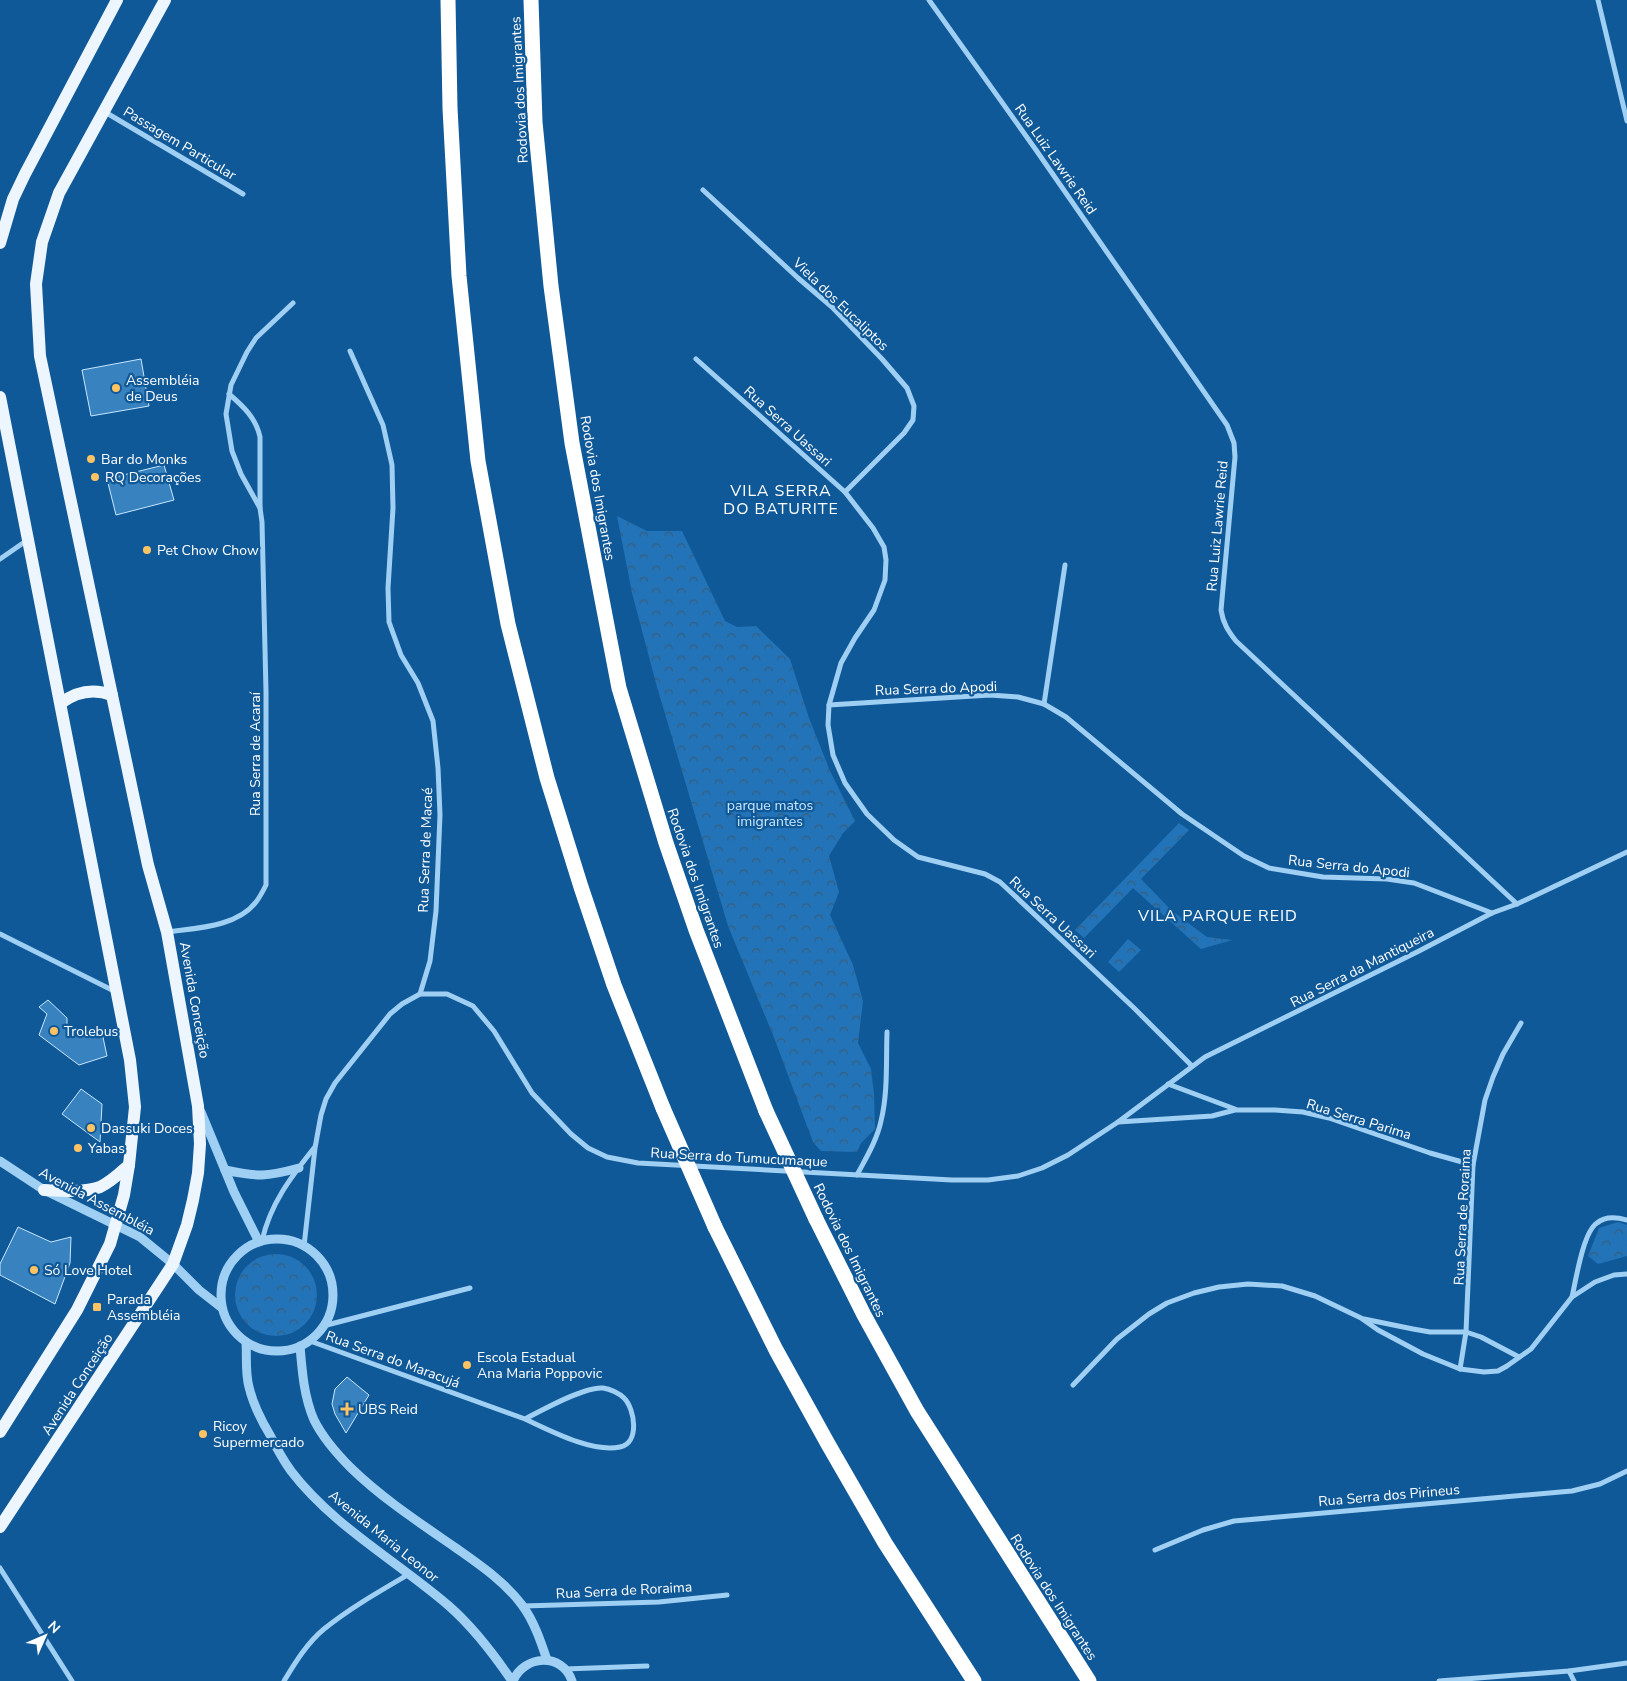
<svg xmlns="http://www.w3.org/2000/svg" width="1627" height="1681" font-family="'Nunito Sans',sans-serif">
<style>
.park{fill:url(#park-crowns)}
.building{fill:#3882c0;stroke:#c8e6fe}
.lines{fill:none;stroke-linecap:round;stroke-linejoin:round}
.minor{stroke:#a0cff4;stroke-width:5}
.tertiary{stroke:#a0cff4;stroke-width:9}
.primary{stroke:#edf6ff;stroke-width:12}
.motorway{stroke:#fff;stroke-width:15}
.motorway-bridge{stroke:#fff;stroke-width:15}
.poi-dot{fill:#ffc363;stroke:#105998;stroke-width:2}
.labels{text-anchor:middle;stroke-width:4.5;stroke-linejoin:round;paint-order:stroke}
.street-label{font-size:14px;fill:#fff;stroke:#105998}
.poi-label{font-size:14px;fill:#fff;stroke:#105998;text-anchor:start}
.park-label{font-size:14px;fill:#c8e6fe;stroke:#105998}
.quarter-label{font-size:16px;letter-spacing:1px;fill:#fff;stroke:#105998}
</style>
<defs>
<pattern id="park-crowns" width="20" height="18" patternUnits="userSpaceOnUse" patternTransform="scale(1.25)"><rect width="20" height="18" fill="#2273b7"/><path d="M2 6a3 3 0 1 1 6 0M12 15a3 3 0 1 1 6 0" fill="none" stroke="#395e7c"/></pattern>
</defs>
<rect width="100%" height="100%" fill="#105998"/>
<!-- park -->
<g class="park">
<polygon points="617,516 647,531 682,531 725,621 737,627 756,626 790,659 809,718 830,771 855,821 843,833 829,856 839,892 830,915 853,965 863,1001 858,1043 871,1069 874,1094 875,1129 861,1143 857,1152 821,1151 813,1142 773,1035 728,926 657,687 632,593"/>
<polygon points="1179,823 1189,830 1141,879 1171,910 1207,937 1232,940 1201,949 1133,888 1084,938 1075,930"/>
<polygon points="1128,939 1141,950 1119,972 1108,962"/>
<polygon points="1618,1222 1627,1225 1627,1256 1598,1264 1588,1256 1599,1228"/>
<circle cx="276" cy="1295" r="41"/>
</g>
<!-- building -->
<g class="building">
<polygon points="141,359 149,406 91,416 82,370"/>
<polygon points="164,465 174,500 116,515 107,479"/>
<polygon points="48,1000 67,1018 67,1034 101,1028 107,1056 79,1065 39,1035 47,1014 39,1007"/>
<polygon points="81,1089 102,1104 100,1142 62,1114"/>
<polygon points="18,1227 51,1242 71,1237 70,1263 55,1304 0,1275 0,1264"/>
<polygon points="347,1377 369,1395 346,1433 335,1414 332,1404 335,1389"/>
</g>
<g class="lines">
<!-- minor -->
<g class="minor">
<path d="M929 0 1036 150 1227 425 1234 443 1235 457 1221 610C1223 623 1228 631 1236 641L1517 904"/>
<polyline points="1598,0 1627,121"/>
<polyline points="105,112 243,194"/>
<polyline points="703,190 798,278 832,307 882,359 907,388 914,406 913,420 904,433 845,492"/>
<polyline points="696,359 845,492 873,528 884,547 886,560 885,580 874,610 855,638 841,663 829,705 828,725 833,755 845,783 867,814 894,840 918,857 985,874 1000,882 1134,1008 1192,1066"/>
<polyline points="260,508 241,474 232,451 226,414 231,385 247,352 256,338 293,303"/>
<polyline points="0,559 26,541"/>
<polyline points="1044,704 1065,565"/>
<polyline points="829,705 990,695 1018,697 1044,704 1066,717 1182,814 1244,856 1269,868 1323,877 1387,879 1414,883 1492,913"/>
<path d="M168 932C196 928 237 927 256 902 260 897 263 891 266 885V692L262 522 260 508V437C256 418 243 406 229 394"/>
<polyline points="0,934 116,992"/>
<polyline points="420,994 447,994 473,1006 494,1031 532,1093 571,1134 588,1148 607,1157 638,1163 952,1180 988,1180 1018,1176 1042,1168 1068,1155 1118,1122 1205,1057 1419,951 1492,913 1517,904 1627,852"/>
<polyline points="1168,1084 1235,1109"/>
<polyline points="1118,1122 1212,1116 1235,1110 1275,1110 1303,1112 1329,1118 1430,1153 1473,1165"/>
<path d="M857 1175C866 1158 877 1140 881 1121 888 1093 886 1061 887 1032"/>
<path d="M262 1241C270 1204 291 1177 314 1148"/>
<polyline points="304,1246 315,1148 321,1115 326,1099 335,1083 390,1014 402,1004 420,994 430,961 436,911 440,815 438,768 433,721 418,683 401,655 389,622 388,588 393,508 392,465 383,425 350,351"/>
<path d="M1572 1297C1576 1280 1583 1232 1597 1223 1605 1216 1617 1217 1627 1220"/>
<polyline points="1364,1319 1413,1329 1430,1332 1466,1332 1481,1337 1519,1357"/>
<polyline points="323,1326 470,1288"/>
<path d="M310 1341 525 1419C549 1430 592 1453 620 1447 640 1443 635 1409 624 1398 619 1393 610 1389 603 1388 585 1386 542 1410 525 1419"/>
<polyline points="1460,1369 1466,1332 1473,1165 1485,1100 1493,1077 1503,1054 1521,1023"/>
<polyline points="1073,1385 1117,1339 1149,1314 1167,1303 1194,1293 1219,1287 1248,1284 1282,1286 1315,1296 1361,1318 1378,1330 1423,1354 1460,1369 1484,1372 1498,1371 1507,1366 1531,1349 1572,1297 1595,1282 1614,1275 1627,1274"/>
<polyline points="1155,1550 1203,1530 1234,1521 1572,1491 1600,1484 1627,1471"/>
<polyline points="0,1568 72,1681"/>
<polyline points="523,1606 659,1602 727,1595"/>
<polyline points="565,1669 647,1666"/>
<polyline points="1569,1671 1574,1681"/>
<path d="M284 1681C295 1663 307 1643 324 1629 350 1608 380 1591 409 1574"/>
<polyline points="1439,1681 1569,1671 1627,1663"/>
</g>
<!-- tertiary -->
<g class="tertiary">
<polyline points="201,1112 234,1192 259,1242"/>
<polyline points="0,1161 44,1190 140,1237 173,1264 199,1290 222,1308"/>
<path d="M225 1170C258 1177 266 1177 299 1168"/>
<circle cx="277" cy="1295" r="56"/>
<path d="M246 1342C247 1356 245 1373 249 1387 253 1404 261 1420 270 1435 276 1447 283 1460 291 1471 333 1526 397 1561 449 1606 474 1628 493 1653 512 1681"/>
<path d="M300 1346C302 1371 304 1397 314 1420 323 1438 337 1454 351 1468 383 1499 420 1523 456 1548 480 1565 505 1582 522 1605 534 1621 541 1642 547 1660"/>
<path d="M513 1681C524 1655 562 1652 572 1681"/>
</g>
<!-- primary -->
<g class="primary">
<polyline points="0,243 13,199 25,174 117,0"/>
<polyline points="0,397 130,1060 135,1107 129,1165 124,1195 110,1244 77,1310 0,1432"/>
<path d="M61 703C77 691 93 688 112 695"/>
<path d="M44 1190C62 1191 83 1193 100 1187 111 1182 120 1173 129 1165"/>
<polyline points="0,1527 173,1264 187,1225 193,1200 198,1173 200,1144 198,1106 167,932 148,865 40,356 36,284 42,242 59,193 165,0"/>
</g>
<!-- motorway -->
<g class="motorway">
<polyline points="448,0 450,108 459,276 478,461 508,624 547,778 581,887 614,985 663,1108"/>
<polyline points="531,0 535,122 551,286 572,443 619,688 666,843 696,930 766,1111"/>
<polyline points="816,1219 864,1315 917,1411 1089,1681"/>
<polyline points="715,1227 776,1350 828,1444 885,1543 974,1681"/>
</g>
<!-- motorway-bridge -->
<g class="motorway-bridge">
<polyline points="663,1108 715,1227"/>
<polyline points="766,1111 816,1219"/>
</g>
</g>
<!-- markers -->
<g class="poi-dot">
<circle cx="116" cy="388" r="5"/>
<circle cx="91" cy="459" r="5"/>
<circle cx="95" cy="477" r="5"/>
<circle cx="147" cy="550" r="5"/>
<circle cx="54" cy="1031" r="5"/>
<circle cx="91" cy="1128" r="5"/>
<circle cx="78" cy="1148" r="5"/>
<circle cx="34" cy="1270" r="5"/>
<rect x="92" y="1302" width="10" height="10" rx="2.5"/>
<circle cx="467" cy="1365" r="5"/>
<path d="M344.5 1401.5h5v5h5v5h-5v5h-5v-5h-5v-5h5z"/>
<circle cx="203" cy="1434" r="5"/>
</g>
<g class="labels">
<!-- street labels -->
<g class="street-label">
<text transform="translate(519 90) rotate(-93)" y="5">Rodovia dos Imigrantes</text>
<text transform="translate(180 143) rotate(31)" y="5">Passagem Particular</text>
<text transform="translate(1056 159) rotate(55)" y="5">Rua Luiz Lawrie Reid</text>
<text transform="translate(841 304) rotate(44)" y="5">Viela dos Eucaliptos</text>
<text transform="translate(788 426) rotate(42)" y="5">Rua Serra Uassari</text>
<text transform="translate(598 488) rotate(80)" y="5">Rodovia dos Imigrantes</text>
<text transform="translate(1217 526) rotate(-85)" y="5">Rua Luiz Lawrie Reid</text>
<text transform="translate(936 688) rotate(-2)" y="5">Rua Serra do Apodi</text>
<text transform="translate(255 754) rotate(-90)" y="5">Rua Serra de Acaraí</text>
<text transform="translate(425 850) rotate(-88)" y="5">Rua Serra de Macaé</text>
<text transform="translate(1349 866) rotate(6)" y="5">Rua Serra do Apodi</text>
<text transform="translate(696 878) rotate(71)" y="5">Rodovia dos Imigrantes</text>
<text transform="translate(1053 917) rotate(43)" y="5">Rua Serra Uassari</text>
<text transform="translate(1362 967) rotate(-27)" y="5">Rua Serra da Mantiqueira</text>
<text transform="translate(195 1000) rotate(80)" y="5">Avenida Conceição</text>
<text transform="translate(1359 1119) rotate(17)" y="5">Rua Serra Parima</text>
<text transform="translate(739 1157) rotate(3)" y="5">Rua Serra do Tumucumaque</text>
<text transform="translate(97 1201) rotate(28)" y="5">Avenida Assembléia</text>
<text transform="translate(1462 1217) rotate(-87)" y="5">Rua Serra de Roraima</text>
<text transform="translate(850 1250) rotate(64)" y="5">Rodovia dos Imigrantes</text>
<text transform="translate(393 1359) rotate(20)" y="5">Rua Serra do Maracujá</text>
<text transform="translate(77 1384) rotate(-57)" y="5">Avenida Conceição</text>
<text transform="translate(1389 1495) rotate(-5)" y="5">Rua Serra dos Pirineus</text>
<text transform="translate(384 1536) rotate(39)" y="5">Avenida Maria Leonor</text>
<text transform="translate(624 1590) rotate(-3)" y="5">Rua Serra de Roraima</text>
<text transform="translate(1054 1597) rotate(57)" y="5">Rodovia dos Imigrantes</text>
</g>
<!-- poi labels -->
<g class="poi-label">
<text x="126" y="385">Assembléia<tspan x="126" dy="16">de Deus</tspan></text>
<text x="101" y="464">Bar do Monks</text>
<text x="105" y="482">RQ Decorações</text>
<text x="157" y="555">Pet Chow Chow</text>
<text x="64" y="1036">Trolebus</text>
<text x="101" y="1133">Dassuki Doces</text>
<text x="88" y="1153">Yabas</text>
<text x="44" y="1275">Só Love Hotel</text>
<text x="107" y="1304">Parada<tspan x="107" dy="16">Assembléia</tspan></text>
<text x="477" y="1362">Escola Estadual<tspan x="477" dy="16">Ana Maria Poppovic</tspan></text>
<text x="358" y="1414">UBS Reid</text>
<text x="213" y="1431">Ricoy<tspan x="213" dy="16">Supermercado</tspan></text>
</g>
<!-- park labels -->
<g class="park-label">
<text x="770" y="810">parque matos<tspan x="770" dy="16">imigrantes</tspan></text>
</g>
<!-- quarter labels -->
<g class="quarter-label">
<text x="781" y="496">VILA SERRA<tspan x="781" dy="18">DO BATURITE</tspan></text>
<text x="1218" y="921">VILA PARQUE REID</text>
</g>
</g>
<!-- north arrow -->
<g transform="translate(45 1636) rotate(45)" stroke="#105998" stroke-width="4" paint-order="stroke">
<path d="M0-4L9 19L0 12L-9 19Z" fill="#ffffff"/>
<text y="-8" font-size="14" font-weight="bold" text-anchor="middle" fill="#ffffff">N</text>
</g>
</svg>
